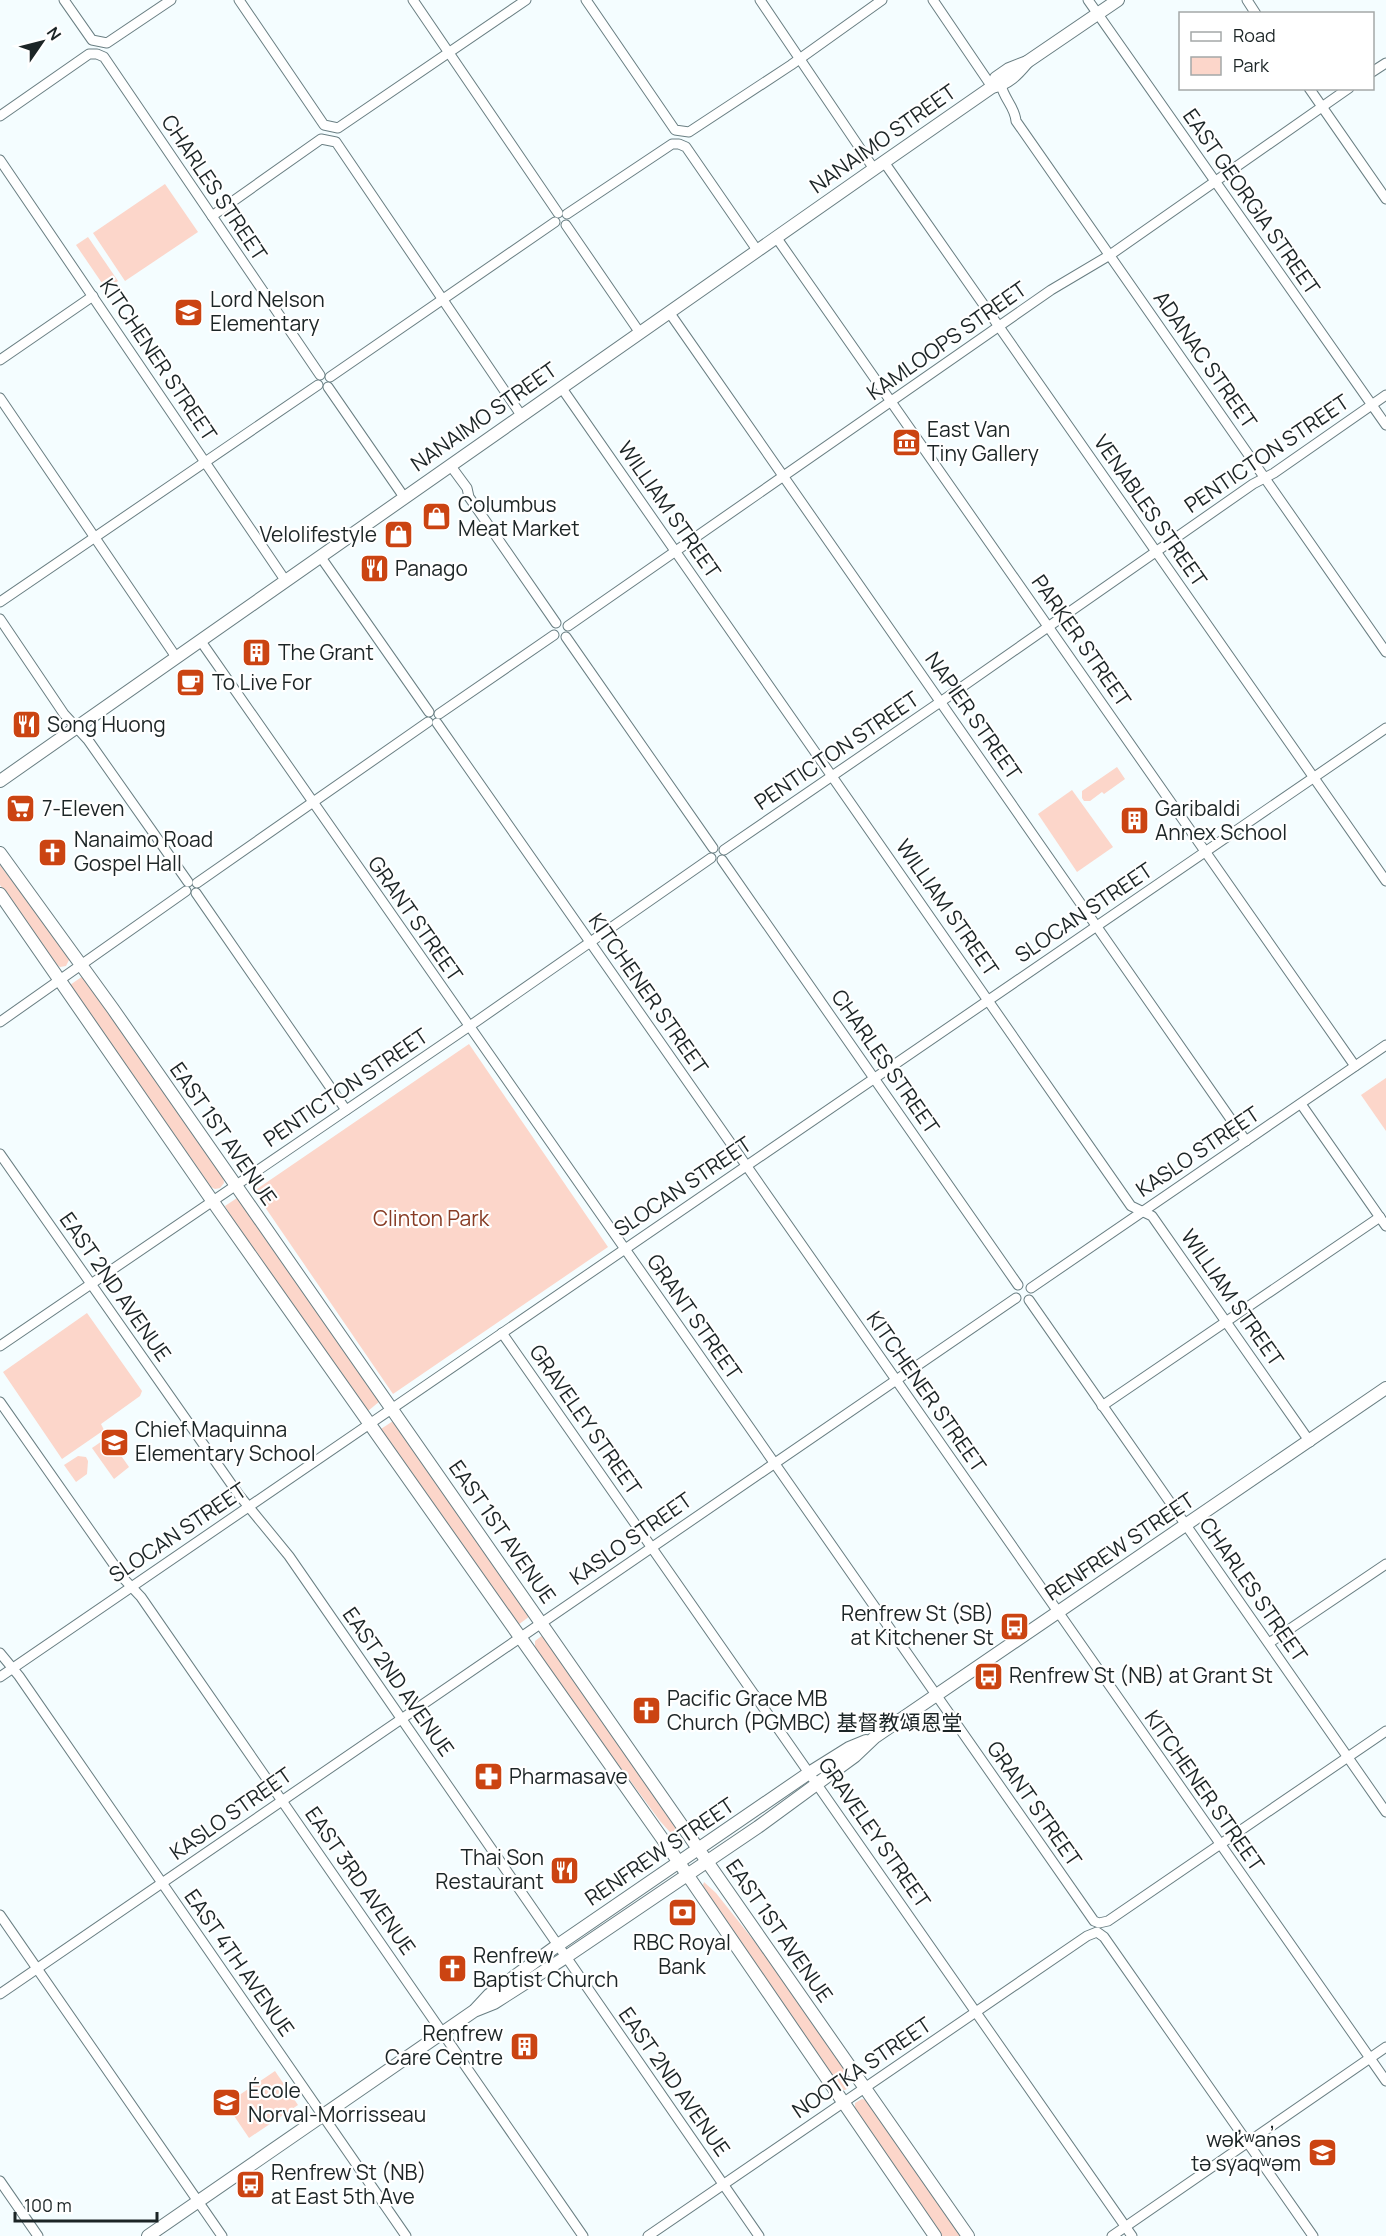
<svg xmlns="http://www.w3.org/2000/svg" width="1386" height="2236" font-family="Manrope,'Noto Sans SC',sans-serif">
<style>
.green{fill:#fcd6ca}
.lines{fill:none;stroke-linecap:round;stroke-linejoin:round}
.street-casing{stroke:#6a7f83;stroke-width:11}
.secondary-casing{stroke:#6a7f83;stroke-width:14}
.street{stroke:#fff;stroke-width:9}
.secondary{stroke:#fff;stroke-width:12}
.labels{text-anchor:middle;stroke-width:4.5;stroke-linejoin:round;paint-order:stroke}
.street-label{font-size:21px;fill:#1c2526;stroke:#fff}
.poi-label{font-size:21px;fill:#1c2526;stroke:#fff;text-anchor:start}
.park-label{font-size:21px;fill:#873c25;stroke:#fff}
</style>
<rect width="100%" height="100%" fill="#f4fdff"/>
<!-- green -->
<g class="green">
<polygon points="165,184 198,232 125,281 93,233"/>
<polygon points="88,237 118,281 106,289 76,245"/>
<polygon points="1117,767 1125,779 1104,794 1102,792 1090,801 1084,801 1082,798 1082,791"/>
<polygon points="1072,790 1113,847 1077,872 1038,814"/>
<polygon points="0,865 70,958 66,966 60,967 56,964 0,885"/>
<polygon points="83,976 223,1177 224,1183 220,1188 215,1189 211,1187 70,985"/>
<polygon points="469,1044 608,1247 393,1394 254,1191"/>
<polygon points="1386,1078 1386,1131 1361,1095"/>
<polygon points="237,1198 380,1401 368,1411 230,1215 225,1206"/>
<polygon points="87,1313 142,1391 140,1396 101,1424 104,1430 62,1459 3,1372"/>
<polygon points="393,1421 530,1616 518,1625 382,1432 381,1429"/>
<polygon points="108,1437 129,1467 114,1479 92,1448"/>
<polygon points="78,1456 86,1457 88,1461 87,1474 76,1482 64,1465"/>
<polygon points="543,1635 677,1828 681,1841 678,1841 660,1821 540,1659 535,1647 535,1641"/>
<polygon points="704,1882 716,1893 778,1971 849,2074 849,2088 845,2090 841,2090 712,1904 703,1885"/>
<polygon points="275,2071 298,2105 249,2138 226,2104"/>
<polygon points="862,2099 866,2100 962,2236 942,2236 855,2110 855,2103"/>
</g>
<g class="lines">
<defs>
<g id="street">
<polyline points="64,0 92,40 107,43 171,0"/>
<polyline points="239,0 324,125 338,128 526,0"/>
<polyline points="413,0 558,213"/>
<polyline points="586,0 675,130 689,132 791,65 882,0"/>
<polyline points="760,0 874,169"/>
<polyline points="933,0 992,87"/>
<polyline points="1088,0 1386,425"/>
<polyline points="1247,0 1256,14"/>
<polyline points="1372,72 1386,63"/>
<path d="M1001 85C1004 99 1015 107 1016 121L1386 652"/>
<polyline points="1309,88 1386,199"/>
<polyline points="0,116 89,54 97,54 104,57 320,375"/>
<polyline points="0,160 285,580"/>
<polyline points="884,162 1386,881"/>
<polyline points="567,214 672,144 679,144 686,147 757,250"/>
<polyline points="212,216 321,139 336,142 521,415"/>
<polyline points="566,225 640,333"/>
<polyline points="776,237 1355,1066"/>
<polyline points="669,312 1246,1141"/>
<polyline points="0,360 93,296"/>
<polyline points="330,377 555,222"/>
<polyline points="328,387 404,497"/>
<polyline points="561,387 1131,1206 1152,1216 1310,1442"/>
<polyline points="0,398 176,657"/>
<polyline points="450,465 467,488 469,497 556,623"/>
<polyline points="320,556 429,712"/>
<polyline points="0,602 318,385"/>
<polyline points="0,619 64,714 88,740 188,882"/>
<polyline points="568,626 1051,290 1110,255 1349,88"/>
<polyline points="566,637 713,848"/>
<polyline points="200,640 1094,1921 1099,1923 1108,1921 1386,1731"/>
<polyline points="439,714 554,635"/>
<polyline points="437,723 1386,2081"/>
<polyline points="724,850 949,696 1253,484 1274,473 1386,395"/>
<polyline points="722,860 1018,1285"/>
<polyline points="197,883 428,722"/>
<polyline points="196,893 346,1110"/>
<polyline points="0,1022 186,891"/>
<polyline points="1301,1104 1386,1226"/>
<polyline points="0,1154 239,1495 289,1556 759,2236"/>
<polyline points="1031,1288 1386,1045"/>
<polyline points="1029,1300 1386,1812"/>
<polyline points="502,1333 1132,2236"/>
<polyline points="0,1346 477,1021 711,858"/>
<polyline points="0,1402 124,1579 141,1597 583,2236"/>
<polyline points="1102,1406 1380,1217"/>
<polyline points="1269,1643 1386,1564"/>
<polyline points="0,1653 19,1676 406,2236"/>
<polyline points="0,1677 1386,728"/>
<polyline points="0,1915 222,2236"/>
<polyline points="0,1994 1016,1298"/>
<polyline points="0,2181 38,2236"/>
<polyline points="648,2236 1087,1936 1097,1932 1104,1937 1313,2236"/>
<polyline points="1112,2236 1386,2047"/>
</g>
<g id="secondary">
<polyline points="992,87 996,78 1009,69 1027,62 1118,0"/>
<path d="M0 781 884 162 992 87C1008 84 1017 74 1027 62"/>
<polyline points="0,853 113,1009 968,2236"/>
<polyline points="0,894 218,1209 671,1851 935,2236"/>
<polyline points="476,2009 489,1995 558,1945 809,1773 849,1748 866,1741"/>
<polyline points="148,2236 474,2011 494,2003 566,1957 758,1827 855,1756 875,1737 1386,1388"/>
</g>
</defs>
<!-- street casing -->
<use href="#street" class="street-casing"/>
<!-- secondary casing -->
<use href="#secondary" class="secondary-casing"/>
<!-- street -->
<use href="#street" class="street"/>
<!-- secondary -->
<use href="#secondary" class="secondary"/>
</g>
<!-- icons -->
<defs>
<symbol id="school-square" viewBox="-11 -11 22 22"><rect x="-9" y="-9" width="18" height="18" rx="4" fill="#cb4412" stroke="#fff"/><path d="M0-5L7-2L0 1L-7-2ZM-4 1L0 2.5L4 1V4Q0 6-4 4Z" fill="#fff"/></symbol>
<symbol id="museum-square" viewBox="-11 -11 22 22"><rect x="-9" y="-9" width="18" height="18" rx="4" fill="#cb4412" stroke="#fff"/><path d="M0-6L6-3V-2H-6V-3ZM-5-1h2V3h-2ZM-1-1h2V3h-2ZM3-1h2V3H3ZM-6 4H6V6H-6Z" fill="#fff"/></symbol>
<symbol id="shop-square" viewBox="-11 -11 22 22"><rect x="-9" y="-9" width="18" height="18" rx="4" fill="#cb4412" stroke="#fff"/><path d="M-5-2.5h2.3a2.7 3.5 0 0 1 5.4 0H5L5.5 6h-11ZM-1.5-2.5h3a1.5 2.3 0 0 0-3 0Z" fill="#fff"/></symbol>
<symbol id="restaurant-square" viewBox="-11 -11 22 22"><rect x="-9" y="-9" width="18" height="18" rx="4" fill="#cb4412" stroke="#fff"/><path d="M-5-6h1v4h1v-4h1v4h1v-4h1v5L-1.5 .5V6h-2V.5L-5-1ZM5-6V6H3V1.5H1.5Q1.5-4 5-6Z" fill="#fff"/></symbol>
<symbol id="building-square" viewBox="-11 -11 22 22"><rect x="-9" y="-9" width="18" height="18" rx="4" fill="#cb4412" stroke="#fff"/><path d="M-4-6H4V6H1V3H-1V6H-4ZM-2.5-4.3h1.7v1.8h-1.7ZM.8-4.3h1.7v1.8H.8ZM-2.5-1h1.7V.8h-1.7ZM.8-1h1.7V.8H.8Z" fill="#fff"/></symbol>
<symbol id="cafe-square" viewBox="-11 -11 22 22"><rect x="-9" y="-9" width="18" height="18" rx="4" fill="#cb4412" stroke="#fff"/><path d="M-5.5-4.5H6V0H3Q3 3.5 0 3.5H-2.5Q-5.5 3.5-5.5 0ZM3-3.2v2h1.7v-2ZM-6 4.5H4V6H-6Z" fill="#fff"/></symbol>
<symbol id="supermarket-square" viewBox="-11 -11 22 22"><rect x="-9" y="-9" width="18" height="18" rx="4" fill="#cb4412" stroke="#fff"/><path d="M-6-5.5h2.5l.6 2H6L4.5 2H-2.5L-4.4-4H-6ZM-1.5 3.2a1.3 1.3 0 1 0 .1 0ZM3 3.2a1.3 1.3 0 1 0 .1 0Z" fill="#fff"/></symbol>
<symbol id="church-square" viewBox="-11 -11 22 22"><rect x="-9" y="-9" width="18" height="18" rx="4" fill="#cb4412" stroke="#fff"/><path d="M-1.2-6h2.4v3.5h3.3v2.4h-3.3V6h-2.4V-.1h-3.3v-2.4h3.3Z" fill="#fff"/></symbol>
<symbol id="bus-square" viewBox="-11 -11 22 22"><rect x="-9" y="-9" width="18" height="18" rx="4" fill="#cb4412" stroke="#fff"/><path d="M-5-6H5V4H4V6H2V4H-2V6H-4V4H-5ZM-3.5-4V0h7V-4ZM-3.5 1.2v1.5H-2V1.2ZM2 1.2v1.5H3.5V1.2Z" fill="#fff"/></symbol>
<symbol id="pharmacy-square" viewBox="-11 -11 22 22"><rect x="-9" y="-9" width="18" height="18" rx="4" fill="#cb4412" stroke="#fff"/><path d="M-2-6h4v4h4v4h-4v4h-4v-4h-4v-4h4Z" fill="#fff"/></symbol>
<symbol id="bank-square" viewBox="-11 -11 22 22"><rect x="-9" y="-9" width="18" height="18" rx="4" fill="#cb4412" stroke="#fff"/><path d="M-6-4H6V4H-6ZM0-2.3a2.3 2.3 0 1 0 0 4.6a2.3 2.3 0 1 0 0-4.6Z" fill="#fff"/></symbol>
</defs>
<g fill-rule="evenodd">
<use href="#school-square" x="172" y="296" width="33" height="33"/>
<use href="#museum-square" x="890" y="426" width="33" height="33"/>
<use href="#shop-square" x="420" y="500" width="33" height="33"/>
<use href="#shop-square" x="382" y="518" width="33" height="33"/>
<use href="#restaurant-square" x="358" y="552" width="33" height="33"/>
<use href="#building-square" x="240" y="636" width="33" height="33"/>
<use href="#cafe-square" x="174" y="666" width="33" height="33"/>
<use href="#restaurant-square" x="10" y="708" width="33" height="33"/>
<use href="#supermarket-square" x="4" y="792" width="33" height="33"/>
<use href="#building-square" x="1118" y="804" width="33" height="33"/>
<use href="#church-square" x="36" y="836" width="33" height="33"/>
<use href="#school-square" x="98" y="1426" width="33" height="33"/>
<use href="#bus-square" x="998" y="1610" width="33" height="33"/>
<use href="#bus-square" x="972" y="1660" width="33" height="33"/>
<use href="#church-square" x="630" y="1694" width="33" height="33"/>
<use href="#pharmacy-square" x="472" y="1760" width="33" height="33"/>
<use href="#restaurant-square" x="548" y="1854" width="33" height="33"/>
<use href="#bank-square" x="666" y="1896" width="33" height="33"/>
<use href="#church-square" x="436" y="1952" width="33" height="33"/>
<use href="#building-square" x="508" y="2030" width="33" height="33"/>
<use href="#school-square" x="210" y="2086" width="33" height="33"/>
<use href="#school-square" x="1306" y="2136" width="33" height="33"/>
<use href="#bus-square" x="234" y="2168" width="33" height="33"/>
</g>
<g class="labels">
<!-- street labels -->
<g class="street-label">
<text transform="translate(883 139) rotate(-35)" y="7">NANAIMO STREET</text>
<text transform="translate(214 188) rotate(56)" y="7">CHARLES STREET</text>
<text transform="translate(1251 202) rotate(55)" y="7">EAST GEORGIA STREET</text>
<text transform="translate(947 341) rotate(-35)" y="7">KAMLOOPS STREET</text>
<text transform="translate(158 360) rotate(56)" y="7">KITCHENER STREET</text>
<text transform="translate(1205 360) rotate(55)" y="7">ADANAC STREET</text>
<text transform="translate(484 417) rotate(-35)" y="7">NANAIMO STREET</text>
<text transform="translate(1267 454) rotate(-34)" y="7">PENTICTON STREET</text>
<text transform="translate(669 510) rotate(55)" y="7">WILLIAM STREET</text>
<text transform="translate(1150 511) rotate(55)" y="7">VENABLES STREET</text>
<text transform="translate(1081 641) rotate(55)" y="7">PARKER STREET</text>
<text transform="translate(973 716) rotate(55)" y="7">NAPIER STREET</text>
<text transform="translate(837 751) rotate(-34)" y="7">PENTICTON STREET</text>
<text transform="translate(947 908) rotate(55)" y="7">WILLIAM STREET</text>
<text transform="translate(1084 913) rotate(-34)" y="7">SLOCAN STREET</text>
<text transform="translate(415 919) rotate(55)" y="7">GRANT STREET</text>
<text transform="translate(648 994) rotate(55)" y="7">KITCHENER STREET</text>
<text transform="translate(885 1062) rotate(55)" y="7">CHARLES STREET</text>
<text transform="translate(346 1088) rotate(-34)" y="7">PENTICTON STREET</text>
<text transform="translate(223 1134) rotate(55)" y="7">EAST 1ST AVENUE</text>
<text transform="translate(1198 1152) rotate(-34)" y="7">KASLO STREET</text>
<text transform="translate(683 1187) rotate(-34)" y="7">SLOCAN STREET</text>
<text transform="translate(115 1287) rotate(55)" y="7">EAST 2ND AVENUE</text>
<text transform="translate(1232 1298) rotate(55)" y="7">WILLIAM STREET</text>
<text transform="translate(694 1317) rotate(55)" y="7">GRANT STREET</text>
<text transform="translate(926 1392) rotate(55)" y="7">KITCHENER STREET</text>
<text transform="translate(585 1420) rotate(55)" y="7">GRAVELEY STREET</text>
<text transform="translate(502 1532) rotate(55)" y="7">EAST 1ST AVENUE</text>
<text transform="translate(178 1533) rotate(-34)" y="7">SLOCAN STREET</text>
<text transform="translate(631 1539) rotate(-35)" y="7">KASLO STREET</text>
<text transform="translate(1120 1547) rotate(-34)" y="7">RENFREW STREET</text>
<text transform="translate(1253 1590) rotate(55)" y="7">CHARLES STREET</text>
<text transform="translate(398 1682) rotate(55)" y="7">EAST 2ND AVENUE</text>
<text transform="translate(1204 1791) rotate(55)" y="7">KITCHENER STREET</text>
<text transform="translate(1034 1804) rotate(55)" y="7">GRANT STREET</text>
<text transform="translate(231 1814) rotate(-35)" y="7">KASLO STREET</text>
<text transform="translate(874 1833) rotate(55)" y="7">GRAVELEY STREET</text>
<text transform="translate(660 1852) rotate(-34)" y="7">RENFREW STREET</text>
<text transform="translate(360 1881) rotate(55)" y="7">EAST 3RD AVENUE</text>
<text transform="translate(779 1931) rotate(55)" y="7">EAST 1ST AVENUE</text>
<text transform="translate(239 1963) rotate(55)" y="7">EAST 4TH AVENUE</text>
<text transform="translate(862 2068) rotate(-34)" y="7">NOOTKA STREET</text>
<text transform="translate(674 2082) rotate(55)" y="7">EAST 2ND AVENUE</text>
</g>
<!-- poi labels -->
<g class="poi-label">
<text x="210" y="307">Lord Nelson<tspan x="210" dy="24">Elementary</tspan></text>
<text x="927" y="437">East Van<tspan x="927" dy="24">Tiny Gallery</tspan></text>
<text x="458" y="512">Columbus<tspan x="458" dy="24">Meat Market</tspan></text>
<text x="377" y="542" text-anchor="end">Velolifestyle</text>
<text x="395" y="576">Panago</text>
<text x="278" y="660">The Grant</text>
<text x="212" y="690">To Live For</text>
<text x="47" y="732">Song Huong</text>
<text x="42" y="816">7-Eleven</text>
<text x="1155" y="816">Garibaldi<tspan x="1155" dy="24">Annex School</tspan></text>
<text x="74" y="847">Nanaimo Road<tspan x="74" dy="24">Gospel Hall</tspan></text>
<text x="135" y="1437">Chief Maquinna<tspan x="135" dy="24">Elementary School</tspan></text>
<text x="994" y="1621" text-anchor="end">Renfrew St (SB)<tspan x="994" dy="24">at Kitchener St</tspan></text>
<text x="1009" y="1683">Renfrew St (NB) at Grant St</text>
<text x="667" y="1706">Pacific Grace MB<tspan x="667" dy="24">Church (PGMBC) 基督教頌恩堂</tspan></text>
<text x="509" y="1784">Pharmasave</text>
<text x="544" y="1865" text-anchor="end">Thai Son<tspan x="544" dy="24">Restaurant</tspan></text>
<text x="682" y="1950" text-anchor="middle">RBC Royal<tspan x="682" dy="24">Bank</tspan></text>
<text x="473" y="1963">Renfrew<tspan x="473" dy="24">Baptist Church</tspan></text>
<text x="503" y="2041" text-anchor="end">Renfrew<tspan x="503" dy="24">Care Centre</tspan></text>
<text x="248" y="2098">École<tspan x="248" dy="24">Norval-Morrisseau</tspan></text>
<text x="1301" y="2147" text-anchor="end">wək̓ʷan̓əs<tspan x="1301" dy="24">tə syaqʷəm</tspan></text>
<text x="271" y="2180">Renfrew St (NB)<tspan x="271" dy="24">at East 5th Ave</tspan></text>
</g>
<!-- park labels -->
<g class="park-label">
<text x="431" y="1226">Clinton Park</text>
</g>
</g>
<!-- legend -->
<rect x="1179" y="12" width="195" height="78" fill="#ffffff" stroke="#a4a8a8" stroke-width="1.5"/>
<rect x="1191" y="32" width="30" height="9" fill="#ffffff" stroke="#a4a8a8" stroke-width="1.5"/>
<text x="1233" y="42" font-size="18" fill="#1c2526">Road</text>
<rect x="1191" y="57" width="30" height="18" fill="#fcd6ca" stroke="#a4a8a8" stroke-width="1.5"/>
<text x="1233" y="72" font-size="18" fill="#1c2526">Park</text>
<!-- north arrow -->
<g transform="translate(42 42) rotate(55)" stroke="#ffffff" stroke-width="4.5" paint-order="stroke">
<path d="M0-4.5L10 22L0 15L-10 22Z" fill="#1c2526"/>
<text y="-9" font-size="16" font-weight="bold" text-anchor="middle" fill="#1c2526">N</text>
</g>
<!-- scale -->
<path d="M15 2212v9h142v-9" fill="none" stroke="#1c2526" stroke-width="3"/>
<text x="24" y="2212" font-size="18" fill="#1c2526" stroke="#ffffff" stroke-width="4.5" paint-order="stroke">100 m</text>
</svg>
